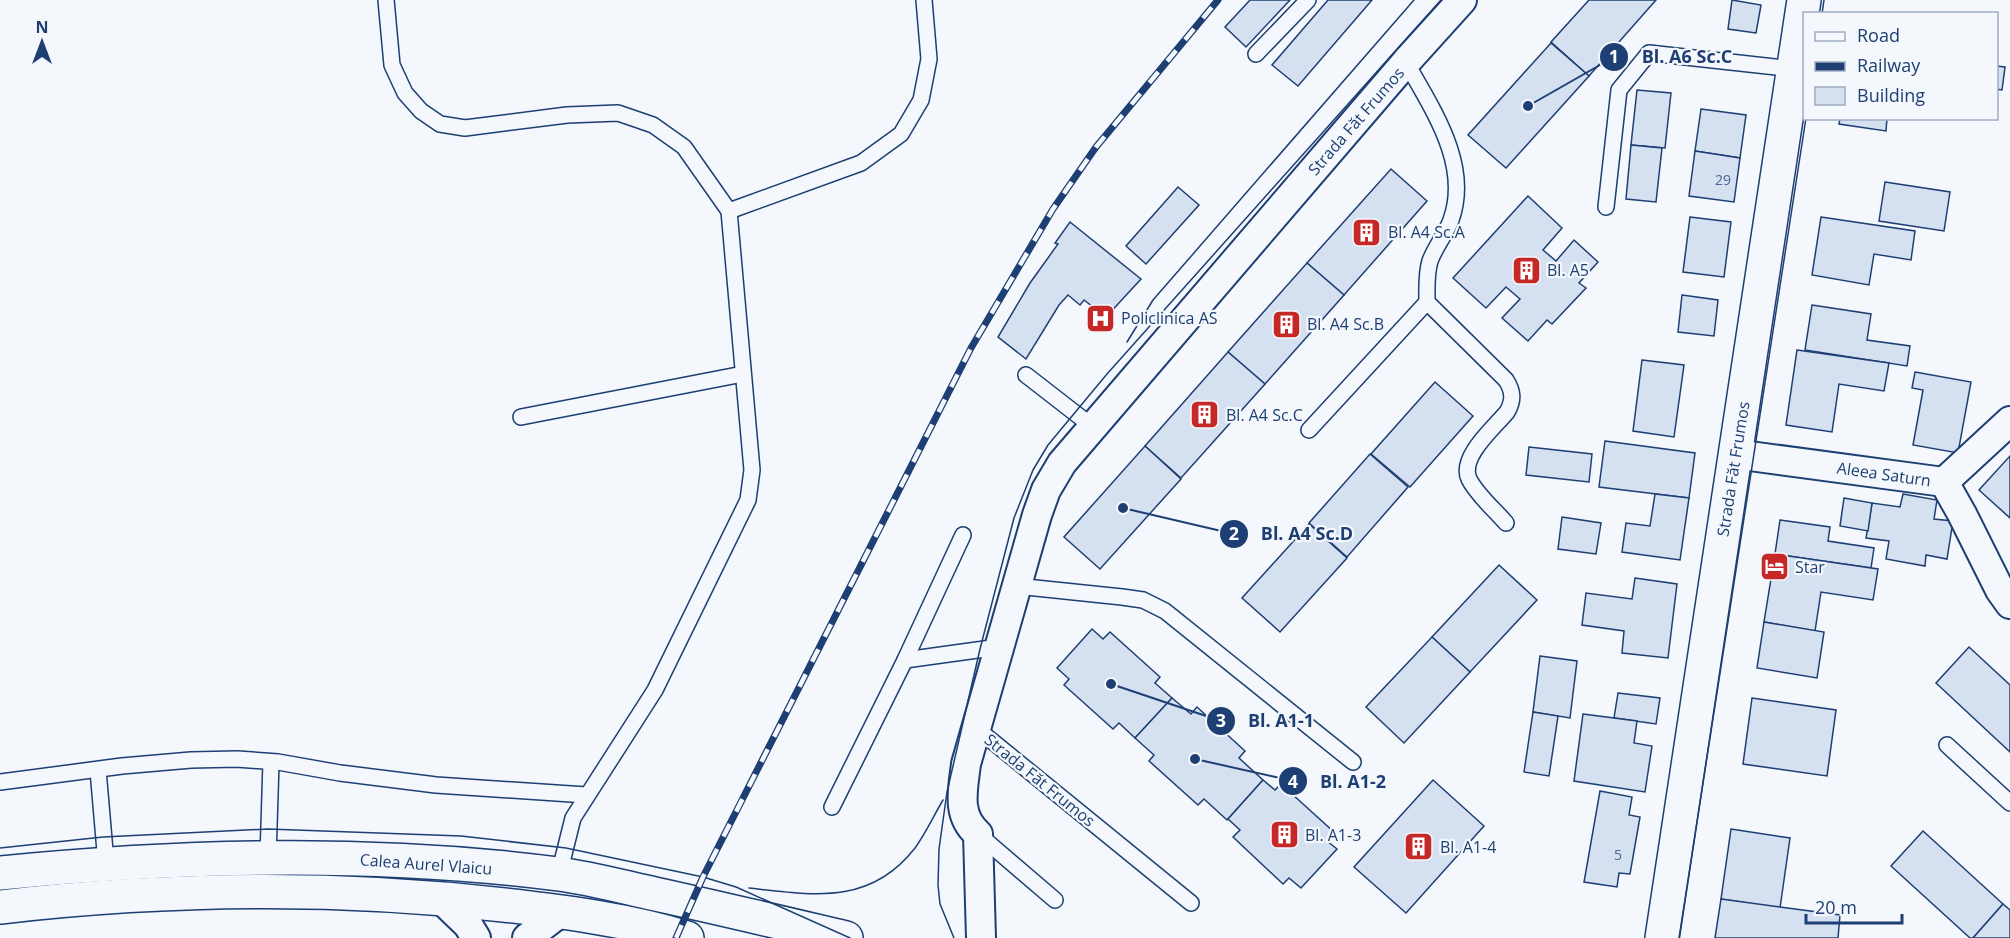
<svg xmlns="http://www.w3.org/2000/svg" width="2010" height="938" font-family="'Open Sans',sans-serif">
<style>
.building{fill:#d5e0f0;stroke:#1d3f73;stroke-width:1.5}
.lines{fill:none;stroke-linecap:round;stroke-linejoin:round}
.lane-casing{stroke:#1d3f73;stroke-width:18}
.street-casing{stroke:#1d3f73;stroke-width:32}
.secondary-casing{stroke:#1d3f73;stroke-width:36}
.primary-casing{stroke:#1d3f73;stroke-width:36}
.lane{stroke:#f4f7fb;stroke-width:15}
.street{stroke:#f4f7fb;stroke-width:28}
.secondary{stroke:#f4f7fb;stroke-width:33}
.primary{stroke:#f4f7fb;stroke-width:33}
.tram{stroke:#1d3f73;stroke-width:1.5}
.rail-casing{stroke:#1d3f73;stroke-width:7}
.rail{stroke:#f4f7fb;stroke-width:4.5;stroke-dasharray:14;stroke-linecap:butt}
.labels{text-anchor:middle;stroke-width:4.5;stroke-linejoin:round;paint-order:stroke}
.number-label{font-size:14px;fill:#4b6792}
.street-label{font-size:16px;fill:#1d3f73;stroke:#f4f7fb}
.poi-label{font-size:16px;fill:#1d3f73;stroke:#f4f7fb;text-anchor:start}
.leader{fill:none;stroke:#1d3f73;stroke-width:2}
.callout-dot{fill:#1d3f73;stroke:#f4f7fb;stroke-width:2}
.mark-label{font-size:18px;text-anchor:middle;font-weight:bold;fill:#fff}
.callout-label{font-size:18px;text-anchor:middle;font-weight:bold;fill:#1d3f73;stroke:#f4f7fb;stroke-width:4.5;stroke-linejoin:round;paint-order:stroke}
</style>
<rect width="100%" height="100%" fill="#f4f7fb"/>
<!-- building -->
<g class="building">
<polygon points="1250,0 1290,0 1246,47 1225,27"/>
<polygon points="1328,0 1372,0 1298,86 1272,65"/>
<polygon points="1589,0 1656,0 1589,76 1551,42"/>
<polygon points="1732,0 1761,5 1756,33 1728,29"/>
<polygon points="1551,43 1589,76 1506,168 1468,135"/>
<polygon points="1996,66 2005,67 2002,90 1996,89"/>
<polygon points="1637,90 1671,93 1665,148 1631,145"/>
<polygon points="1701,109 1746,115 1740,158 1695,151"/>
<polygon points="1840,118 1887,118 1886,131 1839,124"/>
<polygon points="1631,145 1662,148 1656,202 1626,199"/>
<polygon points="1695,151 1740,158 1734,202 1689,196"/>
<polygon points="1391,169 1427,201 1344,295 1307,263"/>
<polygon points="1885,182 1950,192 1944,231 1879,221"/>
<polygon points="1178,187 1199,205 1146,264 1126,246"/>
<polygon points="1528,196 1562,228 1543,250 1556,261 1574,240 1598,262 1579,283 1586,288 1552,324 1547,320 1528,341 1502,318 1520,299 1506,287 1486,308 1453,278"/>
<polygon points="1690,217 1731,222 1724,277 1683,272"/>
<polygon points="1821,217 1915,231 1911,260 1874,254 1869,285 1812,275"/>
<polygon points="1070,222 1141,279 1106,317 1084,300 1080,305 1068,295 1059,305 1026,359 998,337 1030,283 1058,244 1055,243"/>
<polygon points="1307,263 1344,295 1265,384 1228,352"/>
<polygon points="1682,295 1718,300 1714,336 1678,332"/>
<polygon points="1812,305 1871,314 1867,340 1910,346 1907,366 1805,350"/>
<polygon points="1797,350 1889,363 1884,391 1839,384 1832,432 1786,425"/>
<polygon points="1228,352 1265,384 1181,478 1145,446"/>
<polygon points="1642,360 1684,365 1674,437 1633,431"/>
<polygon points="1915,372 1971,382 1958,453 1913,445 1923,390 1912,388"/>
<polygon points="1435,382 1473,416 1410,487 1371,454"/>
<polygon points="1605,441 1695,453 1689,498 1599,487"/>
<polygon points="1145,446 1181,479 1100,569 1064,537"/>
<polygon points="1529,447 1592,454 1589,482 1526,475"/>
<polygon points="1370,454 1408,487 1347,557 1309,523"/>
<polygon points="2010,456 2010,518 1979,490"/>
<polygon points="1655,494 1689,498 1680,560 1622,552 1626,523 1650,526"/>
<polygon points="1903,494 1937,500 1934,519 1953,521 1947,559 1926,555 1925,566 1886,559 1889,541 1866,538 1872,503 1900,507"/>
<polygon points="1844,498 1872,503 1868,531 1840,526"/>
<polygon points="1562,517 1601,523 1596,554 1558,549"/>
<polygon points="1780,520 1830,527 1828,541 1874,548 1871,568 1775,554"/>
<polygon points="1309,524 1347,558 1280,632 1242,598"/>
<polygon points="1775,554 1878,569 1873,600 1821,592 1815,631 1764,622"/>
<polygon points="1499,565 1537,600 1470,672 1432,637"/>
<polygon points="1635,578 1677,584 1668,658 1622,653 1624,631 1582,625 1586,593 1632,599"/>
<polygon points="1764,622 1824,632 1817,678 1757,668"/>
<polygon points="1092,629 1103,639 1110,632 1160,677 1155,683 1172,698 1135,738 1119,723 1113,729 1064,685 1069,679 1057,668"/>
<polygon points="1432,637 1470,672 1404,743 1366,707"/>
<polygon points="1969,647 2010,685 2010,752 1936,683"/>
<polygon points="1540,656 1577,661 1570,718 1533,712"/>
<polygon points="1618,693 1660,698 1656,724 1614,718"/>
<polygon points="1172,698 1191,714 1197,707 1245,751 1239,758 1263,780 1227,820 1204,799 1198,805 1149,761 1154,755 1135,738"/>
<polygon points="1752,698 1836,710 1827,776 1743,764"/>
<polygon points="1533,712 1558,716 1549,776 1524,772"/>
<polygon points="1583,714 1637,721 1634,743 1652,746 1645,792 1574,781"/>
<polygon points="1263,780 1275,790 1281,784 1335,833 1327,841 1337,849 1301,888 1289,878 1283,884 1233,837 1240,830 1228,819"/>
<polygon points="1433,780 1484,826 1406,913 1354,867"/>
<polygon points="1600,791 1632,797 1629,815 1640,817 1630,874 1619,873 1617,887 1584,882"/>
<polygon points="1731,829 1790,838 1780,908 1721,899"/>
<polygon points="1923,831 2003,904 1973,938 1970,938 1891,866"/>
<polygon points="1721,899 1840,915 1838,938 1715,938"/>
<polygon points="2003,904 2010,910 2010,938 1973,938"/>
</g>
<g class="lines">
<defs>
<g id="lane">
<polyline points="386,0 392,65 405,93 421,111 440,124 465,128 567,115 618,113 653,125 684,147 729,211 752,470 748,500 655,690 573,818 559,874"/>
<polyline points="1256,54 1308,0"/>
<path d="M1406 62C1432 109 1471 164 1451 220 1446 234 1435 247 1430 261 1426 274 1427 288 1427 302L1506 380C1513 391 1514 400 1507 412 1494 428 1459 457 1469 479 1477 495 1494 509 1506 523"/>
<polyline points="1606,207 1619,90 1649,53 1793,69"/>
<polyline points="729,211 861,163 901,134 921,100 929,59 924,0"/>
<polyline points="1026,375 1093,427"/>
<polyline points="521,417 743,374"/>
<polyline points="1309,430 1427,302"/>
<polyline points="1016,586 1122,597 1143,600 1165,611 1353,762"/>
<polyline points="905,660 999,647"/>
<polyline points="976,728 1191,903"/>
<polyline points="1947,745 2010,803"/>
<polyline points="98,770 106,863"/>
<polyline points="0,782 122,766 191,760 237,759 278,762 340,773 436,785 586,795"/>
<polyline points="832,807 905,660 963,535"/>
<polyline points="978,834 1055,900"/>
<polyline points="268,858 271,762"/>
</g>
<g id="street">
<polyline points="1735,454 1944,482"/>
<polyline points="1944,482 1962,514 2000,590 2010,604"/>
<polyline points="1944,482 2010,421"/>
<polyline points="440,898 468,925 476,938"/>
<polyline points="527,938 562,911"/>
<path d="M981 938 978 834C956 815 963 790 966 764L1037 515 1046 490 1062 463 1406 62 1462 0"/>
</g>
<polyline id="secondary" points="1662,938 1804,0"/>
<g id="primary">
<path d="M0 873C185 855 373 850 558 874 590 878 623 887 655 894 719 908 782 923 846 938"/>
<path d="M0 907C166 888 338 886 504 905 566 912 628 920 687 938"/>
</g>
</defs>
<!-- lane casing -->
<use href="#lane" class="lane-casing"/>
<!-- street casing -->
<use href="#street" class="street-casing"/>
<!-- secondary casing -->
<use href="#secondary" class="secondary-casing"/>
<!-- primary casing -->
<use href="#primary" class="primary-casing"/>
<!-- lane -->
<use href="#lane" class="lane"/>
<!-- street -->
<use href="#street" class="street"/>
<!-- secondary -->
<use href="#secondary" class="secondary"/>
<!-- primary -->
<use href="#primary" class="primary"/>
<!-- tram -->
<g class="tram">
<polyline points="1822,14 1824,0"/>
<polyline points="1127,342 1153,300 1414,0"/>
<polyline points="0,848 103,837 268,829 461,836 566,848 703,877 736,887 850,938"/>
<path d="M749 888C813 895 870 906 915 848 926 833 934 815 943 800"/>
<polyline points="954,938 940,904 938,885 939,849 947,792 980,649 1014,518 1033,470 1048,445 1107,374 1441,0"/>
<polyline points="1679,938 1806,118"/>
</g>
<defs>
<polyline id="rail" points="676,938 703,877 971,348 1053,209 1096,147 1218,0"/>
</defs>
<!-- rail casing -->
<use href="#rail" class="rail-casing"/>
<!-- rail -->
<use href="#rail" class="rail"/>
</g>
<!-- icons -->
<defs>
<symbol id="building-square" viewBox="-11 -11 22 22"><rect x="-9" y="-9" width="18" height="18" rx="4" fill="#c62828" stroke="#f4f7fb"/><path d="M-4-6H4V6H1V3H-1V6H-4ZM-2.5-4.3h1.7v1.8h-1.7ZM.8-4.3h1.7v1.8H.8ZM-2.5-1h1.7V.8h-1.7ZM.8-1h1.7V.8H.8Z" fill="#fff"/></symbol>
<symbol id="hospital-square" viewBox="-11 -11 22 22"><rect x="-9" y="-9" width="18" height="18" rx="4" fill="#c62828" stroke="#f4f7fb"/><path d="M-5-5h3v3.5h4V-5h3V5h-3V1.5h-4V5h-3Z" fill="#fff"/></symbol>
<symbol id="hotel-square" viewBox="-11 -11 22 22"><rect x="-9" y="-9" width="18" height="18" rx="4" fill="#c62828" stroke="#f4f7fb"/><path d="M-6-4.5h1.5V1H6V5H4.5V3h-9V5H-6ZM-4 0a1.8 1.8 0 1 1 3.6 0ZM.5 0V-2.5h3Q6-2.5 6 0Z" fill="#fff"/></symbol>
</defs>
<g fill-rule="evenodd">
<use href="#building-square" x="1350" y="216" width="33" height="33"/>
<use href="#building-square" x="1510" y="254" width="33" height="33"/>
<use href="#hospital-square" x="1084" y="302" width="33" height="33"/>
<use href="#building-square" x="1270" y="308" width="33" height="33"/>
<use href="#building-square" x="1188" y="398" width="33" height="33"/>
<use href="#hotel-square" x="1758" y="550" width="33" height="33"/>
<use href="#building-square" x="1268" y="818" width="33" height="33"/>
<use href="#building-square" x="1402" y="830" width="33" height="33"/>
</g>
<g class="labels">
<!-- number labels -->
<g class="number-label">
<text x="1723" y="185">29</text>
<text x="1618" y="860">5</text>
</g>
<!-- street labels -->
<g class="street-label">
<text transform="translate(1356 121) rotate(-49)" y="6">Strada Făt Frumos</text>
<text transform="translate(1733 469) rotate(-81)" y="6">Strada Făt Frumos</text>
<text transform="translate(1884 474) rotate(8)" y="6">Aleea Saturn</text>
<text transform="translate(1040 780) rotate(39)" y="6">Strada Făt Frumos</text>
<text transform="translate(426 864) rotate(4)" y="6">Calea Aurel Vlaicu</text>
</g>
<!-- poi labels -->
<g class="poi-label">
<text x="1388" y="238">Bl. A4 Sc.A</text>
<text x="1547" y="276">Bl. A5</text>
<text x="1121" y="324">Policlinica AS</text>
<text x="1307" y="330">Bl. A4 Sc.B</text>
<text x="1226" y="421">Bl. A4 Sc.C</text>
<text x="1795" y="573">Star</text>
<text x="1305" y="841">Bl. A1-3</text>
<text x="1440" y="853">Bl. A1-4</text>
</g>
</g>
<!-- callouts -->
<path class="leader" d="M1528 106L1614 57M1123 508L1234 534M1111 684L1221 721M1195 759L1293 781"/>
<g class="callout-dot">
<circle cx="1528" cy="106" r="6"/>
<circle cx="1123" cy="508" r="6"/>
<circle cx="1111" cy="684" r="6"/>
<circle cx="1195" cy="759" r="6"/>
<circle cx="1614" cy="57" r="15"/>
<circle cx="1234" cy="534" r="15"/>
<circle cx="1221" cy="721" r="15"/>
<circle cx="1293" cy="781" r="15"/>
</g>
<g class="mark-label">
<text x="1614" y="63">1</text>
<text x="1234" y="540">2</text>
<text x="1221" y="727">3</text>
<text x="1293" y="788">4</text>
</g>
<g class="callout-label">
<text x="1687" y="63">Bl. A6 Sc.C</text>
<text x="1307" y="540">Bl. A4 Sc.D</text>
<text x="1281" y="727">Bl. A1-1</text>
<text x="1353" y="788">Bl. A1-2</text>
</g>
<!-- legend -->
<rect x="1803" y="12" width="195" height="108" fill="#f4f7fb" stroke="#9eadc5" stroke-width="1.5"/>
<rect x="1815" y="32" width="30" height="9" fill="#f4f7fb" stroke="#9eadc5" stroke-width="1.5"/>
<text x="1857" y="42" font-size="18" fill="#1d3f73">Road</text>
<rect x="1815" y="62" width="30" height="9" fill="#1d3f73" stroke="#9eadc5" stroke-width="1.5"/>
<text x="1857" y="72" font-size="18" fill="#1d3f73">Railway</text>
<rect x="1815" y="87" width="30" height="18" fill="#d5e0f0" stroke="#9eadc5" stroke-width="1.5"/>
<text x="1857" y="102" font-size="18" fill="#1d3f73">Building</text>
<!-- north arrow -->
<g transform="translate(42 42)" stroke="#f4f7fb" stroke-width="4.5" paint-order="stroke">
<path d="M0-4.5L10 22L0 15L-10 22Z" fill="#1d3f73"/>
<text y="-9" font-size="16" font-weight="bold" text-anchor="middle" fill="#1d3f73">N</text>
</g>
<!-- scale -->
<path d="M1806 914v9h96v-9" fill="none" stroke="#1d3f73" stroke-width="3"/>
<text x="1815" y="914" font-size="18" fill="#1d3f73" stroke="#f4f7fb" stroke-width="4.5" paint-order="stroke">20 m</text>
</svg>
